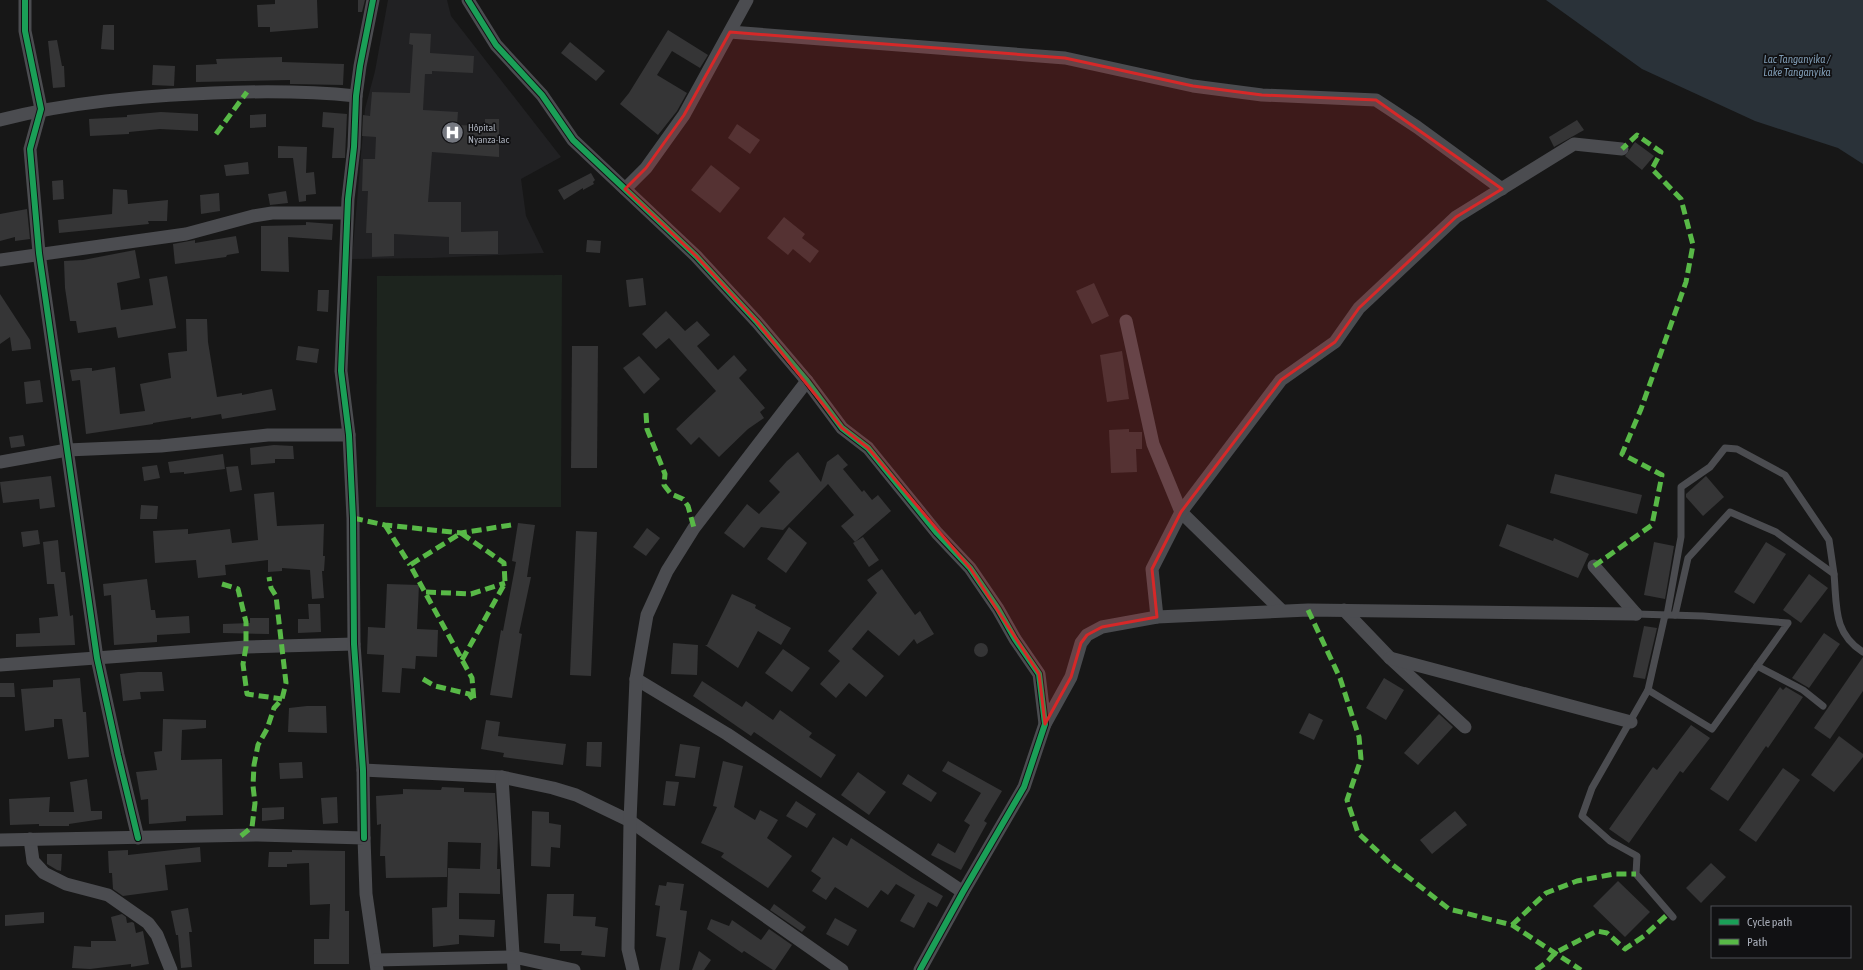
<svg xmlns="http://www.w3.org/2000/svg" width="1863" height="970" font-family="'Asap Condensed',sans-serif">
<style>
.built{fill:#212123}
.green{fill:#1d241e}
.water{fill:#2a3239}
.building{fill:#353536}
.lines{fill:none;stroke-linecap:round;stroke-linejoin:round}
.service{stroke:#4b4c50;stroke-width:7}
.minor{stroke:#4b4c50;stroke-width:13}
.quiet{stroke:#58b947;stroke-width:5;stroke-dasharray:10 5;stroke-linecap:butt}
.cycleway-casing{stroke:#111113;stroke-width:8}
.cycleway{stroke:#1a9f57;stroke-width:6}
.marked{fill:#d62828;fill-opacity:0.2;stroke:#d62828;stroke-width:3;stroke-linejoin:round}
.labels{text-anchor:middle;stroke-width:3.5;stroke-linejoin:round;paint-order:stroke}
.poi-label{font-size:10px;fill:#a8adb8;stroke:#111113;text-anchor:start}
.water-label{font-size:11px;font-style:italic;fill:#7f9bb3;stroke:#111113}
</style>
<rect width="100%" height="100%" fill="#171717"/>
<!-- built -->
<polygon class="built" points="388,0 447,0 451,16 561,157 521,179 526,216 544,253 432,258 352,259 365,109 375,71"/>
<!-- green -->
<polygon class="green" points="562,275 561,507 376,507 377,276"/>
<!-- water -->
<polygon class="water" points="1546,0 1863,0 1863,164 1838,148 1755,121 1642,69"/>
<!-- building -->
<g class="building">
<polygon points="275,0 317,0 318,28 270,32 270,27 258,27 257,5 275,4"/>
<polygon points="358,0 365,0 362,12 358,12"/>
<polygon points="103,25 114,25 114,50 101,49"/>
<polygon points="668,30 708,55 700,68 672,51 657,75 687,93 677,111 658,135 620,104 629,93"/>
<polygon points="410,33 431,34 430,53 474,56 473,73 432,71 432,74 425,74 423,110 458,112 457,125 485,126 485,119 499,119 499,157 432,152 428,202 461,202 461,232 498,231 498,254 449,254 449,237 394,234 394,256 372,257 372,233 366,233 368,191 362,191 363,159 375,159 376,137 362,136 363,115 370,116 372,92 410,93 413,45 409,44"/>
<polygon points="57,40 62,66 64,66 65,87 53,88 48,41"/>
<polygon points="570,42 605,71 596,81 561,53"/>
<polygon points="282,57 282,62 344,64 343,85 290,84 290,80 196,82 196,65 217,64 216,59"/>
<polygon points="153,65 175,66 174,86 152,85"/>
<polygon points="161,112 198,114 198,131 160,129 129,132 129,134 90,136 89,119 127,117 127,115"/>
<polygon points="323,112 347,114 345,158 332,158 334,128 322,127"/>
<polygon points="266,114 266,127 250,128 250,115"/>
<polygon points="1577,120 1584,130 1554,147 1549,137"/>
<polygon points="737,124 760,140 750,154 728,138"/>
<polygon points="1635,142 1654,156 1642,170 1625,156"/>
<polygon points="278,146 307,147 306,173 314,172 316,194 306,195 306,201 299,202 293,158 278,158"/>
<polygon points="248,162 249,174 226,176 224,165"/>
<polygon points="711,165 740,188 720,213 691,190"/>
<polygon points="591,173 595,180 593,182 594,184 583,190 583,188 564,200 558,190"/>
<polygon points="63,180 64,199 53,200 52,181"/>
<polygon points="113,189 127,190 128,204 168,200 167,221 148,221 149,224 59,233 58,220 112,214"/>
<polygon points="286,191 288,203 270,205 268,194"/>
<polygon points="219,193 220,211 201,214 200,195"/>
<polygon points="27,209 30,239 15,241 15,237 0,241 0,214"/>
<polygon points="784,217 805,234 802,238 819,251 810,263 793,249 788,255 767,238"/>
<polygon points="306,222 333,224 332,240 288,237 289,272 261,271 261,226 306,225"/>
<polygon points="236,236 239,253 227,255 226,257 175,264 173,244 195,240 195,243"/>
<polygon points="587,240 601,241 600,253 586,252"/>
<polygon points="135,250 140,278 117,283 121,310 153,305 149,279 167,276 176,328 118,338 116,327 78,333 76,321 70,321 65,288 64,261 83,260"/>
<polygon points="643,278 646,305 629,307 626,280"/>
<polygon points="1094,283 1109,316 1092,324 1076,291"/>
<polygon points="318,290 329,290 328,312 317,311"/>
<polygon points="0,294 30,340 31,349 12,351 10,337 0,344"/>
<polygon points="666,311 685,331 697,321 710,335 697,346 718,370 734,355 747,370 739,378 765,408 760,412 764,418 748,429 719,457 699,437 691,445 676,429 716,391 669,338 656,349 642,334"/>
<polygon points="186,319 207,319 208,342 217,397 242,393 242,395 272,389 276,410 222,419 221,414 191,419 191,417 153,423 153,424 86,434 80,380 72,381 70,370 87,368 92,368 92,371 115,367 120,414 145,411 140,384 171,378 168,353 187,351"/>
<polygon points="298,346 319,349 317,363 296,360"/>
<polygon points="572,346 598,346 597,468 571,468"/>
<polygon points="1122,351 1129,399 1107,402 1100,355"/>
<polygon points="639,356 660,379 644,394 623,368"/>
<polygon points="40,380 43,402 26,404 24,382"/>
<polygon points="1129,429 1129,432 1142,432 1142,449 1136,449 1137,472 1111,473 1109,430"/>
<polygon points="23,435 25,446 11,448 9,437"/>
<polygon points="274,445 293,446 294,459 275,459 275,463 251,465 250,448"/>
<polygon points="798,452 821,482 827,462 838,454 848,465 843,469 862,492 864,490 872,500 878,495 891,511 855,542 841,526 854,515 828,484 783,530 761,527 744,548 724,533 747,504 759,514 780,492 769,481 787,461"/>
<polygon points="223,454 225,469 184,474 184,472 170,473 168,462"/>
<polygon points="157,465 160,478 144,481 142,467"/>
<polygon points="238,466 242,490 230,492 226,467"/>
<polygon points="1555,474 1642,495 1637,514 1550,493"/>
<polygon points="51,476 55,507 40,509 39,499 3,503 0,482"/>
<polygon points="1706,476 1724,497 1703,516 1686,497 1686,494"/>
<polygon points="274,492 277,526 324,524 323,556 325,556 324,571 322,571 324,598 312,599 310,570 282,568 282,571 268,572 268,560 225,565 226,575 198,578 196,560 155,563 153,531 188,529 188,534 230,529 232,543 258,540 254,494"/>
<polygon points="141,505 158,506 157,519 140,519"/>
<polygon points="518,523 535,525 527,577 531,577 519,633 522,634 512,698 490,695 501,630 503,631 516,562 512,561"/>
<polygon points="1507,524 1553,541 1554,538 1589,554 1578,578 1499,546"/>
<polygon points="789,527 807,543 786,573 767,559"/>
<polygon points="647,528 660,538 646,556 633,547"/>
<polygon points="38,530 40,544 23,547 21,532"/>
<polygon points="576,531 597,532 591,676 570,675"/>
<polygon points="863,537 879,560 869,567 853,543"/>
<polygon points="58,540 61,572 65,572 70,616 73,615 75,645 16,647 16,634 40,633 39,618 58,616 54,584 47,584 43,542"/>
<polygon points="1654,542 1674,546 1665,599 1644,595"/>
<polygon points="1766,542 1786,554 1754,604 1734,592"/>
<polygon points="882,569 915,615 920,611 934,634 917,644 914,639 899,656 868,630 852,649 884,676 866,697 849,683 836,698 820,684 840,661 828,651 877,593 867,580"/>
<polygon points="1809,574 1828,588 1801,623 1783,610"/>
<polygon points="147,579 151,610 155,610 156,618 189,616 190,633 157,635 157,642 114,645 111,595 104,596 103,584"/>
<polygon points="387,584 419,585 417,629 438,630 437,657 416,656 415,669 402,668 400,693 382,692 384,655 367,654 368,627 385,628"/>
<polygon points="732,594 756,605 755,608 791,628 781,645 758,631 738,668 705,645 707,645"/>
<polygon points="308,604 320,604 321,632 298,633 298,619 309,619"/>
<polygon points="250,618 269,618 269,634 223,633 223,624 250,623"/>
<polygon points="1644,626 1657,628 1645,679 1633,677"/>
<polygon points="1824,633 1840,644 1809,688 1792,678"/>
<polygon points="673,643 698,645 697,675 671,674"/>
<circle cx="981" cy="650" r="7"/>
<polygon points="783,649 810,668 792,692 765,673"/>
<polygon points="1863,657 1863,691 1830,739 1814,728"/>
<polygon points="138,672 162,672 164,691 140,692 141,699 123,701 120,674"/>
<polygon points="80,678 83,712 86,712 89,757 68,759 62,719 54,719 54,727 25,731 21,689 53,687 53,680"/>
<polygon points="1384,678 1404,690 1386,720 1366,708"/>
<polygon points="702,681 742,707 746,701 773,720 780,710 812,733 809,737 836,755 821,778 754,732 751,736 693,696"/>
<polygon points="0,683 14,683 15,697 0,697"/>
<polygon points="1780,687 1783,690 1786,687 1803,697 1768,748 1766,746 1728,801 1710,789"/>
<polygon points="307,706 326,706 327,733 288,732 289,708"/>
<polygon points="1309,713 1323,720 1314,740 1299,733"/>
<polygon points="1439,714 1453,727 1418,765 1404,753"/>
<polygon points="163,719 206,720 206,728 182,730 181,760 222,759 223,815 186,816 186,821 149,824 148,799 141,800 136,772 157,770 154,752 162,751"/>
<polygon points="486,720 500,722 498,736 566,744 563,765 503,757 504,753 481,749"/>
<polygon points="1691,725 1710,738 1683,773 1680,771 1629,843 1609,829 1653,767 1657,770"/>
<polygon points="1839,736 1863,754 1863,757 1834,792 1811,775"/>
<polygon points="587,742 602,742 601,767 586,766"/>
<polygon points="680,744 700,747 695,778 675,776"/>
<polygon points="723,761 743,766 734,807 755,820 760,810 778,820 767,838 792,856 768,888 721,857 724,853 701,843 717,807 713,806"/>
<polygon points="948,761 1002,791 984,821 987,823 961,870 931,855 938,843 955,853 970,825 964,821 981,793 942,771"/>
<polygon points="302,762 303,778 280,779 279,763"/>
<polygon points="1783,768 1800,780 1756,842 1739,830"/>
<polygon points="858,772 886,792 869,815 841,795"/>
<polygon points="908,774 937,793 931,802 902,784"/>
<polygon points="87,779 91,811 102,811 102,819 69,824 69,826 39,826 39,824 10,825 9,799 50,797 49,812 74,812 70,782"/>
<polygon points="666,781 679,782 675,806 663,805"/>
<polygon points="442,787 464,788 464,792 495,793 498,834 497,869 500,869 500,894 459,893 459,919 495,920 494,937 459,935 459,944 433,947 432,908 447,907 448,868 480,869 481,843 448,842 447,877 386,878 385,856 380,856 381,824 377,825 376,796 403,794 403,789 441,790"/>
<polygon points="337,797 338,823 323,824 321,798"/>
<polygon points="796,801 816,814 807,828 786,816"/>
<polygon points="284,807 284,819 262,821 262,808"/>
<polygon points="532,811 549,812 549,823 561,825 560,848 551,847 550,867 531,866"/>
<polygon points="1455,811 1467,825 1432,854 1420,840"/>
<polygon points="833,837 847,846 851,838 912,878 943,896 937,907 928,902 914,928 900,921 915,895 896,884 888,895 881,890 868,908 835,887 826,900 812,891 821,878 811,871"/>
<polygon points="200,847 201,862 165,865 168,890 123,896 113,889 112,873 109,873 108,851 128,850 128,855"/>
<polygon points="292,850 345,851 345,911 349,911 349,964 314,964 314,939 329,939 330,904 310,905 309,863 287,864 287,867 268,867 269,852 292,852"/>
<polygon points="47,854 62,854 61,871 57,870 47,864"/>
<polygon points="1711,863 1726,877 1701,903 1686,888"/>
<polygon points="1618,881 1650,912 1625,937 1593,906"/>
<polygon points="667,882 684,884 680,910 687,911 679,970 660,970 666,938 656,936 660,906 655,905 659,885 666,886"/>
<polygon points="547,894 574,894 573,916 596,917 595,926 608,928 605,957 581,955 582,951 560,951 560,944 544,943"/>
<polygon points="774,904 806,927 802,932 770,910"/>
<polygon points="188,908 192,932 189,932 192,967 181,968 178,935 176,935 171,911"/>
<polygon points="44,912 44,923 5,926 5,915"/>
<polygon points="122,914 126,917 127,923 132,922 134,923 136,933 143,931 149,964 131,967 131,964 90,969 72,968 74,946 91,947 91,941 116,941 111,917"/>
<polygon points="835,918 857,930 848,946 826,934"/>
<polygon points="711,919 729,926 732,920 761,940 769,929 792,945 775,970 773,970 744,951 742,953 707,929"/>
<polygon points="699,951 711,960 704,970 692,970"/>
</g>
<g class="lines">
<!-- service -->
<g class="service">
<polyline points="1636,614 1703,616 1788,623 1712,729 1648,690"/>
<polyline points="1665,615 1648,690 1592,788 1582,816 1610,841 1637,856 1636,874 1673,917"/>
<polyline points="1667,615 1681,537 1681,487 1710,467 1725,448 1737,449 1785,475 1829,540 1834,574"/>
<path d="M1675 615 1688 558 1730 512 1776 532 1834 574C1837 607 1833 633 1863 652"/>
<polyline points="1757,666 1803,690 1823,706"/>
</g>
<!-- minor -->
<g class="minor">
<polyline points="25,0 25,31 41,109 30,149 39,253 97,658 118,755 138,838"/>
<polyline points="468,0 496,45 542,95 573,140 696,256 757,322 807,381 842,428 868,448 937,533 970,568 998,609 1015,639 1039,674 1045,724 1024,787 963,892 920,970"/>
<polyline points="730,32 1065,58 1193,86 1262,95 1376,100 1417,127 1502,189"/>
<path d="M0 120C69 102 142 96 213 93 261 91 308 91 356 96"/>
<polyline points="625,189 646,168 684,115 747,0"/>
<polyline points="0,260 186,234 253,216 272,213 347,213"/>
<polyline points="1126,321 1153,444 1181,512 1281,610"/>
<polyline points="0,462 67,450 161,446 268,435 349,435"/>
<polyline points="1594,566 1636,614"/>
<polyline points="1344,610 1390,658 1465,727"/>
<polyline points="1157,617 1152,569 1181,512 1281,380 1335,342 1359,308 1456,217 1574,144 1622,149"/>
<polyline points="1390,658 1631,722"/>
<polyline points="0,665 246,647 354,644"/>
<polyline points="636,679 727,734 963,892"/>
<polyline points="1045,724 1071,677 1081,643 1087,635 1102,627 1157,617 1308,610 1636,614"/>
<polyline points="363,770 502,777 553,788 576,795 630,821 842,970"/>
<polyline points="502,777 514,970"/>
<polyline points="364,838 363,770 354,644 353,518 349,435 341,371 348,199 354,147 356,96 360,66 373,0"/>
<polyline points="30,839 33,861 44,873 66,884 108,895 148,923 157,935 171,970"/>
<polyline points="0,840 258,835 364,838 366,894 377,970"/>
<polyline points="376,960 514,957 574,970"/>
<polyline points="633,970 628,949 630,821 636,679 647,615 667,571 694,528 807,381"/>
</g>
<!-- quiet -->
<g class="quiet">
<polyline points="216,134 247,92"/>
<polyline points="646,413 647,429 665,474 664,485 671,494 683,499 688,506 694,528"/>
<polyline points="353,518 385,525 461,533 511,525"/>
<polyline points="385,525 410,565"/>
<polyline points="1594,566 1652,525 1662,475 1622,454 1641,409 1686,282 1693,245 1681,199 1652,169 1661,152 1637,135 1622,149"/>
<polyline points="222,584 238,589 246,622 246,647 243,664 247,694 282,699"/>
<polyline points="426,592 471,594 505,583"/>
<polyline points="1308,610 1340,678 1359,737 1361,759 1347,800 1358,833 1389,862 1449,909 1512,925 1581,970"/>
<polyline points="462,660 505,583 504,563 461,533 410,565 472,678 474,701"/>
<polyline points="423,679 435,686 469,694 474,701"/>
<polyline points="241,836 252,827 255,803 253,786 254,765 258,745 267,729 274,708 282,699 286,683 276,596 271,588 269,577"/>
<polyline points="1512,925 1546,893 1577,881 1614,874 1636,874"/>
<polyline points="1536,970 1547,962 1555,953 1597,931 1607,933 1625,949 1644,936 1669,913"/>
</g>
<defs>
<g id="cycleway">
<polyline points="25,0 25,31 41,109 30,149 39,253 97,658 118,755 138,838"/>
<polyline points="468,0 496,45 542,95 573,140 696,256 757,322 807,381 842,428 868,448 937,533 970,568 998,609 1015,639 1039,674 1045,724 1024,787 963,892 920,970"/>
<polyline points="364,838 363,770 354,644 353,518 349,435 341,371 348,199 354,147 356,96 360,66 373,0"/>
</g>
</defs>
<!-- cycleway casing -->
<use href="#cycleway" class="cycleway-casing"/>
<!-- cycleway -->
<use href="#cycleway" class="cycleway"/>
</g>
<!-- marked area -->
<path class="marked" d="M730 32 1065 58 1193 86 1262 95 1376 100 1502 189 1456 217 1359 308 1335 342 1281 380 1181 512 1152 569 1157 617 1102 627 1087 635 1081 643 1071 677 1045 724 1039 674 970 568 868 448 842 428 757 322 696 256 625 189 646 168 684 115Z"/>
<!-- icons -->
<defs>
<symbol id="hospital-disc" viewBox="-11 -11 22 22"><circle r="9.5" fill="#757880" stroke="#111113"/><path d="M-5-5h3v3.5h4V-5h3V5h-3V1.5h-4V5h-3Z" fill="#fff"/></symbol>
</defs>
<g fill-rule="evenodd">
<use href="#hospital-disc" x="440" y="120" width="25" height="25"/>
</g>
<g class="labels">
<!-- poi labels -->
<g class="poi-label">
<text x="468" y="131">Hôpital<tspan x="468" dy="12">Nyanza-lac</tspan></text>
</g>
<!-- water labels -->
<g class="water-label">
<text x="1797" y="63">Lac Tanganyika /<tspan x="1797" dy="13">Lake Tanganyika</tspan></text>
</g>
</g>
<!-- legend -->
<rect x="1711" y="906" width="140" height="52" fill="#111113" stroke="#4d4f55"/>
<rect x="1719" y="919" width="20" height="6" fill="#1a9f57" stroke="#4d4f55"/>
<text x="1747" y="926" font-size="12" fill="#a8adb8">Cycle path</text>
<rect x="1719" y="939" width="20" height="6" fill="#58b947" stroke="#4d4f55"/>
<text x="1747" y="946" font-size="12" fill="#a8adb8">Path</text>
</svg>
